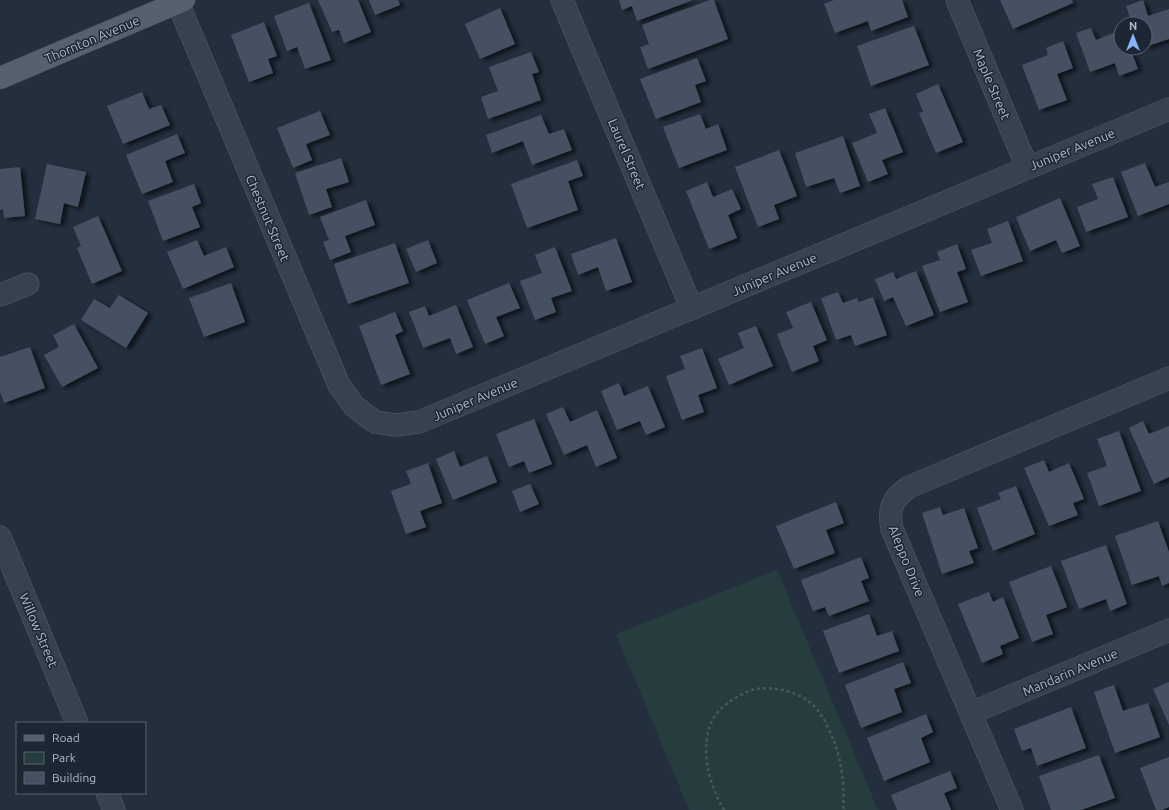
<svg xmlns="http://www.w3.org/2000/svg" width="1169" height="810" font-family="Ubuntu,sans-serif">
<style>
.green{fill:#263c3f}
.building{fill:#455162;filter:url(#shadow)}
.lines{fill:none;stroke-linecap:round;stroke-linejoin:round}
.minor-casing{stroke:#565f6c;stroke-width:23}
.major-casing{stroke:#414a57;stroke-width:23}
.path{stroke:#44595c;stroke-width:2.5;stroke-dasharray:3 3;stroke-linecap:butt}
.minor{stroke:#38414e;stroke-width:22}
.major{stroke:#56606e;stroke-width:22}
.labels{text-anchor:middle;stroke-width:3;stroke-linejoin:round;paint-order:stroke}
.street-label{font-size:13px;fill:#b4bcc9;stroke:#1d2633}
</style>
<defs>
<filter id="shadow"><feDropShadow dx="4.5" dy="2.5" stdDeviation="2" flood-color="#0009"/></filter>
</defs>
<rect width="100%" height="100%" fill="#242f3e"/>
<!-- green -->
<polygon class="green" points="777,570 878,810 689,810 616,634"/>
<!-- building -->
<g class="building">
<polygon points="318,0 358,0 371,32 344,43 339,30 332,32"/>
<polygon points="369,0 398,0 400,5 375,15"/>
<polygon points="619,0 693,0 637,21 632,6 622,10"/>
<polygon points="710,0 714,0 728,39 648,69 640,47 649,44 642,25"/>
<polygon points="834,0 902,0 908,17 871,31 868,21 835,33 824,4"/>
<polygon points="1000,0 1072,0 1073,3 1013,29"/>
<polygon points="1143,0 1148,16 1169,9 1169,39 1145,47 1145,24 1132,24 1126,6"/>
<polygon points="309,3 331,60 305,69 297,47 287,51 274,16"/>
<polygon points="500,8 515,44 480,59 465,24"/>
<polygon points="264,22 277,56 268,59 273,73 249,82 231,35"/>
<polygon points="914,26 929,65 871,86 857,46"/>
<polygon points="1091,28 1096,40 1121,30 1121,48 1130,48 1138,69 1119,76 1115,63 1090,72 1076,33"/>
<polygon points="1063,41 1073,68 1057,74 1067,100 1039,110 1022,65 1048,55 1046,48"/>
<polygon points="531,52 539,72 532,74 541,100 488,119 481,97 498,91 489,67"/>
<polygon points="697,58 706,81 695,85 701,102 656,119 640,79"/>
<polygon points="938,84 963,142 936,153 919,113 923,112 916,94"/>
<polygon points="142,92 149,109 161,105 170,125 123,144 107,106"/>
<polygon points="885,108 903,152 882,160 888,174 868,182 852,143 877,133 869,114"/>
<polygon points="320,111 330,135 306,144 312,160 293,168 277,128"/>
<polygon points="700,114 706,129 718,124 727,150 679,168 663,127"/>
<polygon points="541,115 549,134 564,129 572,150 532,165 523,141 492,153 486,135"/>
<polygon points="177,134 185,153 165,161 173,182 142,194 126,155"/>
<polygon points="843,136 860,186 840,193 834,178 806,187 795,153"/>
<polygon points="779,150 797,196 774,205 779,219 758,227 735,167"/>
<polygon points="341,158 349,182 326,189 332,207 309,215 295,173"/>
<polygon points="577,160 583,176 568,181 578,210 527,228 511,184"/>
<polygon points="1145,163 1155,187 1169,182 1169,204 1138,216 1121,172"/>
<polygon points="47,164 86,172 78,207 64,203 60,224 35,219"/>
<polygon points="20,167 25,216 4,218 3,209 0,210 0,169"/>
<polygon points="1113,177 1128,217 1086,232 1077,207 1098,199 1092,184"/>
<polygon points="707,182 713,197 732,189 741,209 728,215 737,238 709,249 686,191"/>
<polygon points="194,184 201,203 192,207 200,227 163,241 148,201"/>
<polygon points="1060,198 1080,246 1062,253 1056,240 1030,251 1016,217"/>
<polygon points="366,200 375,225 345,236 351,252 330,260 323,242 329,240 320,217"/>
<polygon points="98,216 122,271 92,284 77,248 81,246 73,227"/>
<polygon points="1008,221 1023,261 981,276 971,250 992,243 987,229"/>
<polygon points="616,238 632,282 606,291 598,267 578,275 571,254"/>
<polygon points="197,240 204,256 226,247 234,267 183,289 167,252"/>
<polygon points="428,240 437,263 416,272 406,249"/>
<polygon points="395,243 409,283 348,304 334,264"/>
<polygon points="957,244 966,269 957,272 968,302 940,312 922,266 940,260 937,252"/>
<polygon points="555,247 572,291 551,298 556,312 535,320 520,281 542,273 535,255"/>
<polygon points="916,271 934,315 906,326 893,297 884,301 875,279 893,272 896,279"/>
<polygon points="231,283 245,322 204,337 189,298"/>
<polygon points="509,283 520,308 496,317 504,336 485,344 467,300"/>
<polygon points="838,292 843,303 857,298 859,302 873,297 887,335 855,346 851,335 836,340 821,298"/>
<polygon points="119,295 148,313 126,348 81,320 94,299 110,308"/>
<polygon points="811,302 827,340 813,346 819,361 792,372 777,334 793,328 786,312"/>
<polygon points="456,305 473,347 456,354 450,338 423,348 409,312 425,306 429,316"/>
<polygon points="395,312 403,331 395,335 410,374 381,385 359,326"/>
<polygon points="74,324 98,368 62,387 44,355 59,347 53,335"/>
<polygon points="756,326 773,366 729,385 718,359 744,348 738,333"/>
<polygon points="30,347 45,388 4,403 0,392 0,357"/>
<polygon points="702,348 717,388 698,395 704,412 682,420 666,376 685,369 680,356"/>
<polygon points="619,383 624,396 648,386 665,427 646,435 640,421 617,430 601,391"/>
<polygon points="563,407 570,422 597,410 617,458 596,467 587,445 564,455 546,414"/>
<polygon points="534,419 552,464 529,473 524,461 509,467 496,434"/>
<polygon points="1143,421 1149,434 1169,426 1169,477 1154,484 1129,428"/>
<polygon points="1119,431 1141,491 1099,506 1087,473 1107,466 1097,439"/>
<polygon points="454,451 460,467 487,456 497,482 453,500 436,459"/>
<polygon points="1044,460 1049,472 1069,463 1084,499 1073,503 1078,515 1049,526 1024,468"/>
<polygon points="428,463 442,503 420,511 426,527 406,534 391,491 411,484 406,471"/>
<polygon points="530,484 539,504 520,512 512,491"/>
<polygon points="1016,486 1035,534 993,551 977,508 1001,499 998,493"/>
<polygon points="836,502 844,523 826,530 835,553 794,569 776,526"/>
<polygon points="940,507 943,515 964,508 978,548 969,551 974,563 942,574 922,513"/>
<polygon points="1158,521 1169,552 1169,583 1162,586 1159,576 1132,585 1115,536"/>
<polygon points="1106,545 1127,604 1110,611 1106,599 1079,609 1061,561"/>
<polygon points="861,557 869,578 861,581 869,601 829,616 825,607 813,611 801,580"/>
<polygon points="1051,566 1067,607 1046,615 1053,634 1032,642 1009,582"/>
<polygon points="989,592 993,602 1003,597 1019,638 1000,646 1003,654 982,663 958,604"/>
<polygon points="869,614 877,636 892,631 899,651 839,673 823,631"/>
<polygon points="903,662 911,683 894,689 902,712 861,728 845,685"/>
<polygon points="1169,682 1169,725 1153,689"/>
<polygon points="1114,685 1123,711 1148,703 1160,737 1115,753 1094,692"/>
<polygon points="1071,707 1086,748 1037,766 1031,748 1022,751 1014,729"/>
<polygon points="926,714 933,732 921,738 930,762 884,781 867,738"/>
<polygon points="1099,755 1115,798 1081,810 1051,810 1039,776"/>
<polygon points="1169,757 1169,807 1162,810 1156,810 1140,768"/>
<polygon points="950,771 957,788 944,793 951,810 897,810 891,795"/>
</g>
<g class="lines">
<defs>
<g id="minor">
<polyline points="562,0 692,309"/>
<polyline points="957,0 1027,167"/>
<polyline points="178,3 339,385 354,406 375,422 396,425 419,422 1169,109"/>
<polyline points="0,295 28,284"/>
<polyline points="0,537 77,723"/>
<polyline points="971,713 1169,630"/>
<polyline points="107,793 114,810"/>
<path d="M1012 810 892 529C888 508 892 499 909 487L1169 378"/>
</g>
<polyline id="major" points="0,78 184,0"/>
</defs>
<!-- minor casing -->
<use href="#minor" class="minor-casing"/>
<!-- major casing -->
<use href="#major" class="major-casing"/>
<!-- path -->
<path class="path" d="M724 810C709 784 700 751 711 723 714 715 722 707 729 702 737 697 746 691 756 689 776 686 801 692 815 707 824 716 829 730 834 741 842 763 845 787 843 810"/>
<!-- minor -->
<use href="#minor" class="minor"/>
<!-- major -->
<use href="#major" class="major"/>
</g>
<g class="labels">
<!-- street labels -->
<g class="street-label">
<text transform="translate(92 39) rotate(-23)" y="5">Thornton Avenue</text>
<text transform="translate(992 84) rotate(67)" y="5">Maple Street</text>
<text transform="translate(1072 149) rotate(-22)" y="5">Juniper Avenue</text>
<text transform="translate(627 154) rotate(67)" y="5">Laurel Street</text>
<text transform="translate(268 218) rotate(67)" y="5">Chestnut Street</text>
<text transform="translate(774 274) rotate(-23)" y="5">Juniper Avenue</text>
<text transform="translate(475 399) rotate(-23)" y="5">Juniper Avenue</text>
<text transform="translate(907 561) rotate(68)" y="5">Aleppo Drive</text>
<text transform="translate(39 630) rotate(67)" y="5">Willow Street</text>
<text transform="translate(1070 672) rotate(-23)" y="5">Mandarin Avenue</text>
</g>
</g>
<!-- legend -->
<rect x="16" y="722" width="130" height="72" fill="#1d2633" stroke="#59626f"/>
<rect x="24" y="735" width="20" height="6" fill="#56606e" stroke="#59626f"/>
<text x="52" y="742" font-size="12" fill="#b4bcc9">Road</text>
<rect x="24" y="752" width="20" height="12" fill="#263c3f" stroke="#59626f"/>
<text x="52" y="762" font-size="12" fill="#b4bcc9">Park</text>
<rect x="24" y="772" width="20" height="12" fill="#455162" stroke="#59626f"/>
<text x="52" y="782" font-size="12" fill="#b4bcc9">Building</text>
<!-- north arrow -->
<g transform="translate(1133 36)"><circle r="19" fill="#1d2633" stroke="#59626f"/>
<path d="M0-3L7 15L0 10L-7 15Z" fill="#8ab4f8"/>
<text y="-6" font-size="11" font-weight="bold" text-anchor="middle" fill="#b4bcc9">N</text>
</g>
</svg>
